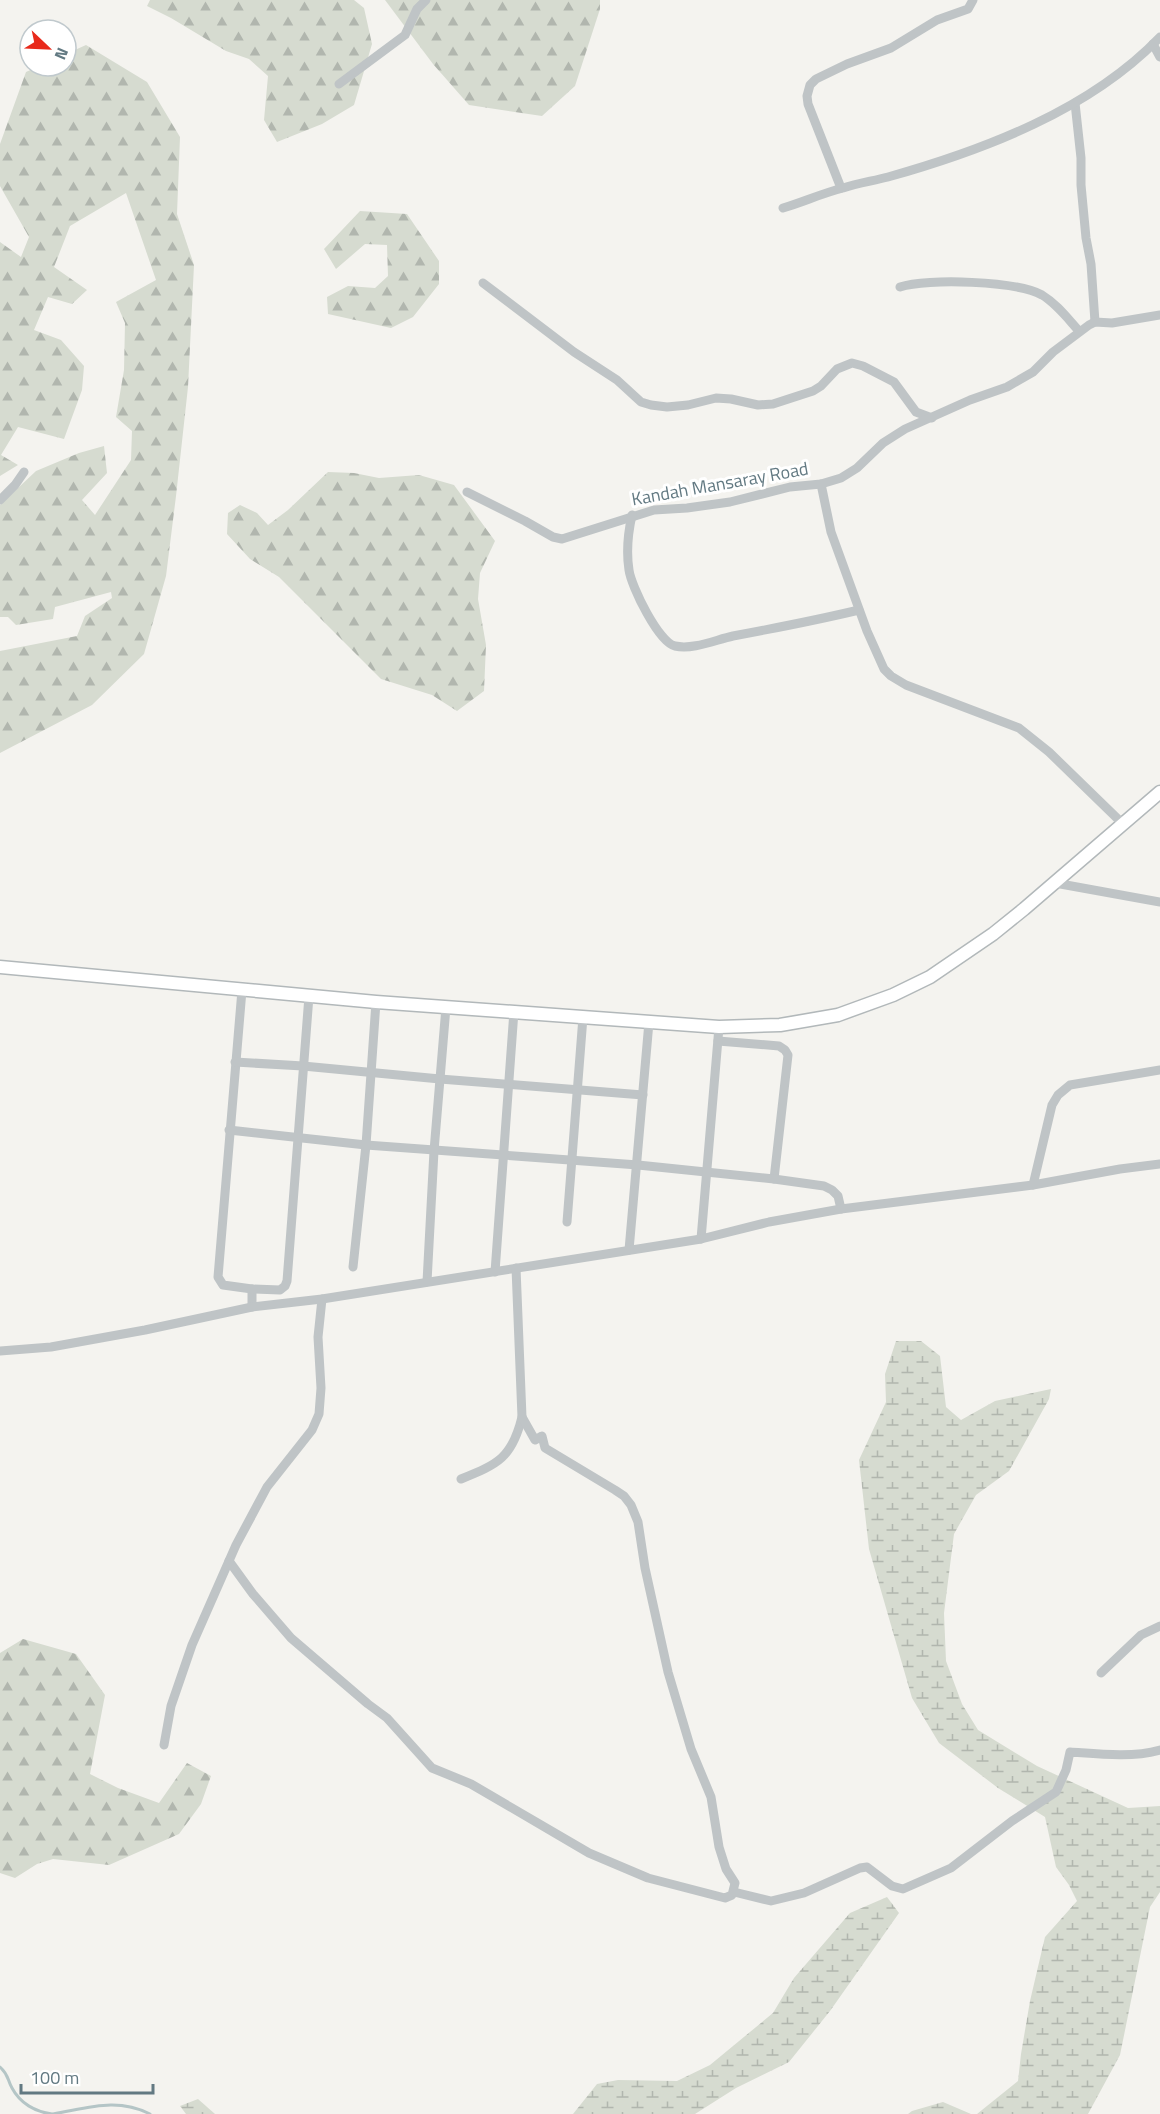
<svg xmlns="http://www.w3.org/2000/svg" width="1160" height="2114" font-family="'Titillium Web',sans-serif">
<style>
.forest{fill:url(#forest-firs)}
.wetland{fill:url(#wetland-marsh)}
.lines{fill:none;stroke-linecap:round;stroke-linejoin:round}
.stream{stroke:#b4c5c6;stroke-width:3}
.major-casing{stroke:#b2b8ba;stroke-width:15}
.minor{stroke:#bfc4c6;stroke-width:9}
.major{stroke:#fff;stroke-width:12}
.labels{text-anchor:middle;stroke-width:6;stroke-linejoin:round;paint-order:stroke}
.street-label{font-size:18px;fill:#627982;stroke:#fff}
</style>
<defs>
<pattern id="forest-firs" width="22" height="20" patternUnits="userSpaceOnUse" patternTransform="scale(1.5)"><rect width="22" height="20" fill="#d6dbd0"/><path d="M5 1l3.5 6h-7zM16 11l3.5 6h-7z" fill="#b1b6ae"/></pattern>
<pattern id="wetland-marsh" width="20" height="14" patternUnits="userSpaceOnUse" patternTransform="scale(1.5)"><rect width="20" height="14" fill="#d6dbd0"/><path d="M1 5h8M5 5V1M11 12h8M15 12V8" fill="none" stroke="#b1b6ae"/></pattern>
</defs>
<rect width="100%" height="100%" fill="#f4f3ef"/>
<!-- forest -->
<g class="forest">
<polygon points="150,0 354,0 364,8 372,44 354,105 322,124 277,142 264,120 268,76 249,59 226,51 171,18 147,6"/>
<polygon points="385,0 600,0 600,9 575,86 542,116 469,105 433,64"/>
<polygon points="86,45 147,82 180,137 177,214 194,265 188,387 176,496 166,576 144,654 92,705 0,753 0,651 77,636 85,616 112,598 111,592 55,607 53,619 16,625 8,617 0,617 0,505 36,471 79,453 104,446 107,473 82,500 95,515 131,460 132,431 116,417 124,370 125,323 116,302 156,280 126,193 70,226 54,267 87,290 72,304 48,297 34,330 61,340 84,366 82,390 64,439 18,427 1,455 18,465 0,476 0,242 21,257 29,237 0,186 0,144 26,72 39,66 66,66 66,54"/>
<polygon points="360,211 407,214 439,261 439,284 413,317 391,328 328,314 327,297 348,286 375,288 388,276 387,245 365,244 336,269 324,249"/>
<polygon points="328,472 354,473 379,478 419,475 454,485 495,541 480,573 478,599 486,645 484,691 457,711 432,695 381,679 279,577 250,559 227,534 228,513 240,505 257,513 268,525 288,510"/>
<polygon points="23,1639 76,1654 105,1695 90,1774 118,1788 159,1803 187,1763 211,1776 201,1804 179,1834 109,1865 53,1859 37,1864 15,1878 0,1873 0,1653"/>
</g>
<!-- wetland -->
<g class="wetland">
<polygon points="896,1341 921,1341 940,1356 946,1407 961,1420 995,1401 1051,1389 1049,1399 1009,1471 976,1495 954,1534 944,1613 946,1661 962,1704 978,1730 1037,1766 1128,1808 1160,1806 1160,1892 1150,1907 1120,2055 1088,2114 977,2114 1018,2081 1021,2054 1030,2001 1045,1937 1077,1901 1069,1885 1056,1867 1045,1817 998,1788 939,1743 912,1698 869,1549 859,1460 886,1402 885,1374"/>
<polygon points="887,1897 899,1913 830,2011 789,2062 736,2088 695,2114 573,2114 597,2084 618,2080 677,2081 710,2065 773,2013 794,1978 850,1913"/>
<polygon points="198,2099 215,2114 186,2114 180,2106"/>
<polygon points="943,2102 971,2114 908,2114 912,2111"/>
</g>
<g class="lines">
<!-- stream -->
<g class="stream">
<path d="M0 2067C9 2075 7 2079 12 2088 20 2103 35 2112 52 2114"/>
<path d="M53 2114C88 2108 117 2097 150 2114"/>
</g>
<defs>
<polyline id="major" points="0,967 376,1002 719,1027 780,1025 838,1015 893,995 930,977 993,934 1024,909 1160,792"/>
</defs>
<!-- major casing -->
<use href="#major" class="major-casing"/>
<!-- minor -->
<g class="minor">
<polyline points="1153,44 1160,57"/>
<polyline points="339,84 405,35 417,9 426,0"/>
<polyline points="1075,103 1081,158 1081,185 1086,238 1091,264 1095,322"/>
<polyline points="841,188 808,104 807,96 810,85 816,79 847,64 891,48 937,20 968,9 973,0"/>
<path d="M783 208C803 202 823 193 843 188 858 183 873 181 888 177 984 150 1090 110 1160 37"/>
<polyline points="483,283 574,352 617,380 641,402 651,405 667,407 688,405 716,398 731,399 758,405 773,404 813,391 821,386 837,369 852,363 863,366 894,382 916,412 932,418"/>
<path d="M900 287C927 278 1017 281 1042 295 1057 304 1068 319 1079 331"/>
<polyline points="821,484 831,532 867,631 884,669 891,676 906,685 1019,728 1049,752 1122,823"/>
<polyline points="467,492 525,521 553,537 562,539 654,510 687,508 730,502 790,487 821,484 841,478 857,468 883,443 905,429 970,400 1007,387 1033,372 1053,352 1089,325 1095,322 1112,323 1160,315"/>
<polyline points="0,500 15,485 24,472"/>
<path d="M632 515C628 533 626 551 629 570 631 586 659 643 675 646 693 650 715 640 733 636 776 628 817 620 859 610"/>
<polyline points="1055,883 1160,902"/>
<polyline points="242,990 218,1277 223,1285 252,1289 252,1307"/>
<polyline points="718,1041 779,1046 785,1050 788,1055 774,1179"/>
<polyline points="235,1062 303,1066 440,1079 643,1095"/>
<polyline points="229,1130 366,1145 638,1165 774,1179 824,1186 832,1190 838,1196 841,1209"/>
<polyline points="1033,1185 1052,1105 1058,1095 1070,1085 1160,1070"/>
<polyline points="567,1222 583,1017"/>
<polyline points="701,1239 719,1027"/>
<polyline points="629,1250 649,1022"/>
<polyline points="353,1267 366,1145 376,1002"/>
<polyline points="495,1272 514,1011"/>
<polyline points="427,1282 434,1151 446,1007"/>
<polyline points="252,1289 280,1290 285,1286 287,1281 309,996"/>
<polyline points="0,1351 51,1347 145,1330 252,1307 322,1299 701,1239 769,1222 841,1209 1033,1185 1120,1169 1160,1164"/>
<path d="M461 1479C498 1464 512 1458 522 1417L516 1268"/>
<polyline points="229,1561 253,1594 291,1638 368,1704 387,1718 432,1768 471,1784 589,1853 648,1878 725,1898 732,1895 735,1883 726,1869 719,1847 711,1797 691,1749 668,1672 645,1568 638,1522 631,1505 624,1496 615,1490 545,1448 542,1436 535,1440 522,1417"/>
<polyline points="1101,1673 1141,1635 1160,1626"/>
<polyline points="164,1745 171,1706 192,1645 236,1545 267,1487 312,1430 319,1414 321,1388 318,1337 322,1299"/>
<path d="M734 1892 771 1901 804 1893 860 1868 867 1867 892 1886 903 1889 951 1868 1012 1821 1056 1792 1066 1770 1070 1752C1099 1754 1131 1758 1160 1750"/>
</g>
<!-- major -->
<use href="#major" class="major"/>
</g>
<g class="labels">
<!-- street labels -->
<g class="street-label">
<text transform="translate(720 484) rotate(-10)" y="6">Kandah Mansaray Road</text>
</g>
</g>
<!-- north arrow -->
<g transform="translate(48 48) rotate(113)"><circle r="28" fill="#ffffff" stroke="#c0c9cd" stroke-width="1.5"/>
<path d="M0-4.5L10 22L0 15L-10 22Z" fill="#e8291b"/>
<text y="-9" font-size="16" font-weight="bold" text-anchor="middle" fill="#627982">N</text>
</g>
<!-- scale -->
<path d="M21 2084v9h132v-9" fill="none" stroke="#627982" stroke-width="3"/>
<text x="30" y="2084" font-size="18" fill="#627982" stroke="#ffffff" stroke-width="4.5" paint-order="stroke">100 m</text>
</svg>
